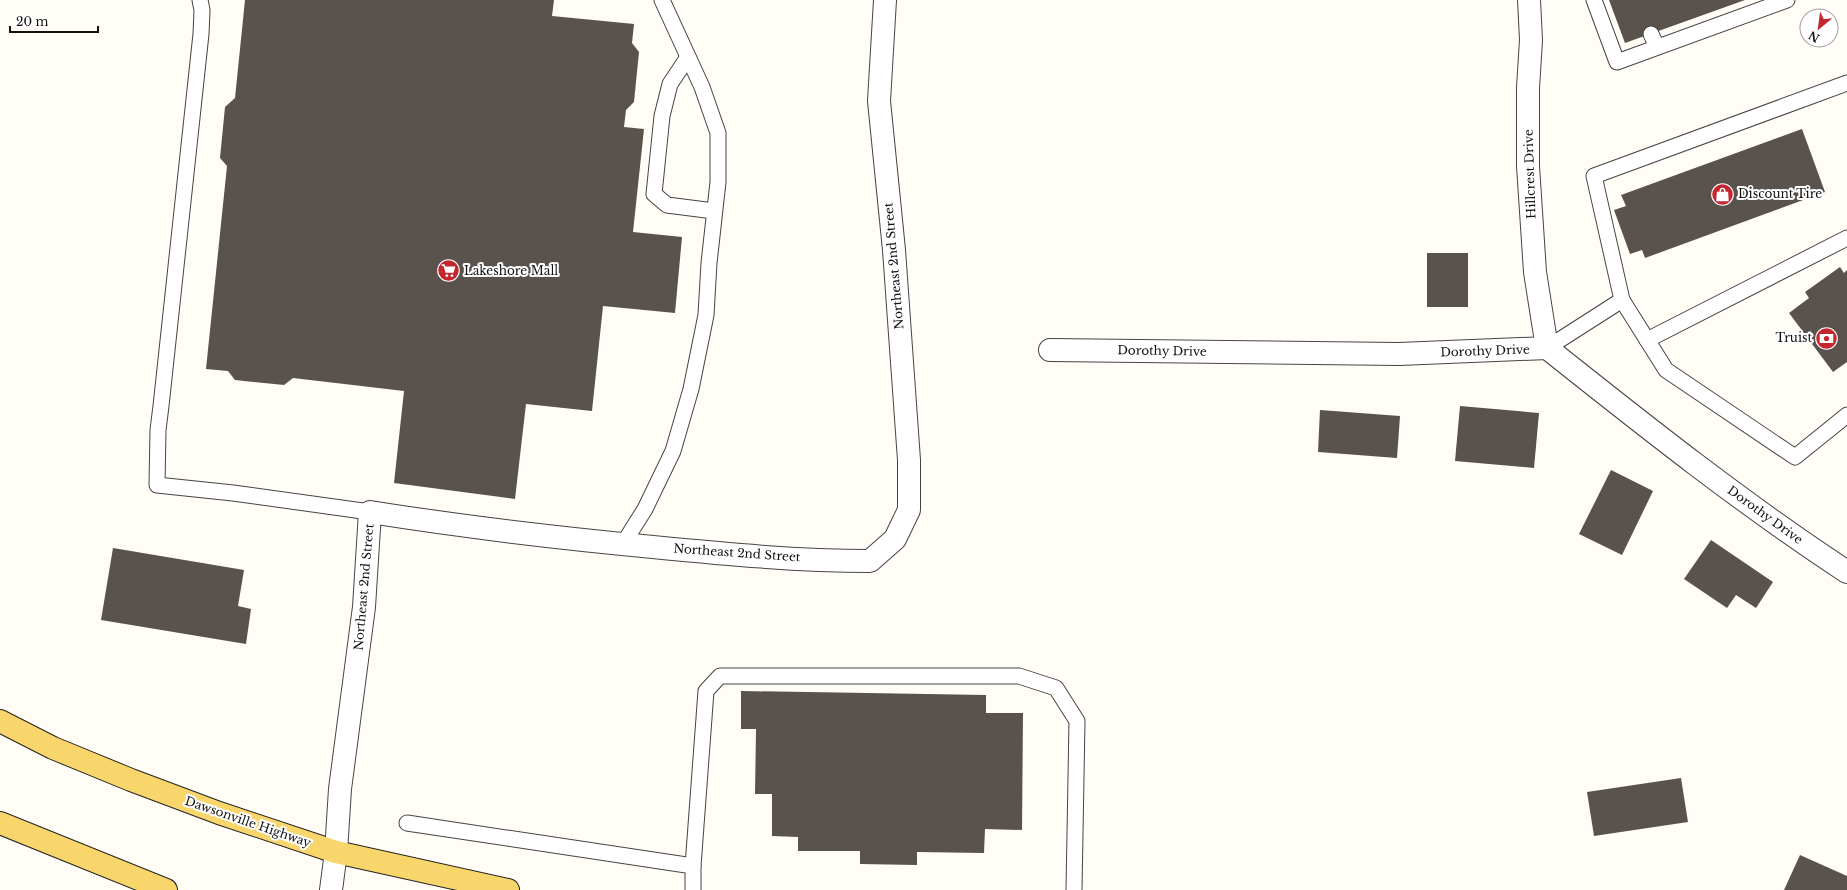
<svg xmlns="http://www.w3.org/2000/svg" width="1847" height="890" font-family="'Libre Baskerville',serif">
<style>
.building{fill:#5a524d}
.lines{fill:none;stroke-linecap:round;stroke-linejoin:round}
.service-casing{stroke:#444;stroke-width:17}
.minor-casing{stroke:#444;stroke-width:24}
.primary-casing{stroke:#222;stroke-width:24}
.service{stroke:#fff;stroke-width:15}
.minor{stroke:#fff;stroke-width:22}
.primary{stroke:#f9d66b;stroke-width:22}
.labels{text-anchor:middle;stroke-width:4;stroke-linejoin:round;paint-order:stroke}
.street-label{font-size:12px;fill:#111;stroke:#fff}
.poi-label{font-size:12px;fill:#111;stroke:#fff;text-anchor:start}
</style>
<rect width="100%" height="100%" fill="#fffdf5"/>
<!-- building -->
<g class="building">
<polygon points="245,0 554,0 552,16 634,24 632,43 639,52 634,102 626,110 624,127 644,129 633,232 682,237 675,313 603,306 592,411 526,404 515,499 394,483 404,391 293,378 284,385 235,380 228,371 206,369 227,166 220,158 225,107 235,98"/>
<polygon points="1609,0 1745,0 1625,43"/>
<polygon points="1802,129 1825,192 1645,258 1642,250 1630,254 1614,210 1626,206 1621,195"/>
<rect x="1427" y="253" width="41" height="54"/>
<polygon points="1840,267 1844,273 1847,270 1847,362 1833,372 1789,313 1809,298 1805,292"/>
<polygon points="1460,406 1539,413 1534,468 1455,461"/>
<polygon points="1320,410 1400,416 1397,458 1318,452"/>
<polygon points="1611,470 1653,491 1622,555 1579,534"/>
<polygon points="1711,540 1773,582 1756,608 1736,595 1727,608 1684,579"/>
<polygon points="113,548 244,570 238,606 251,609 246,644 101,620"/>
<polygon points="741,691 986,695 986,713 1023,713 1022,830 985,829 984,853 917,852 917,865 860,864 860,851 798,851 798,837 772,836 772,794 755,794 756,729 741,729"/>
<polygon points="1681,778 1688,822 1594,836 1587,792"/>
<polygon points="1800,855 1847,876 1847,890 1784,890"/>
</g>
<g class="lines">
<defs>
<g id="service">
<polyline points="200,0 202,10 201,34 161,406 158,430 157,485 233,493 370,512"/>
<polyline points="1594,0 1617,62 1787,0"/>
<polyline points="1651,34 1657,47"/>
<polyline points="688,57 670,84 662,116 654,194 667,205 714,211"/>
<polyline points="1622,300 1594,176 1847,83"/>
<polyline points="1647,340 1847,238"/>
<polyline points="1547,348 1622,300 1666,370 1795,457 1847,415"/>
<polyline points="623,544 645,509 673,451 691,389 706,315 709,263 718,182 718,133 702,87 662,0"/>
<polyline points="407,823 693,866 693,890"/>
<polyline points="693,866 706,691 720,676 1019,676 1056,688 1077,721 1074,890"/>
</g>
<g id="minor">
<polyline points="1529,0 1531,40 1528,88 1528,166 1535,272 1547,348"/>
<path d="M1050 350 1399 354 1547 348C1645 426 1742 503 1847 572"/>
<path d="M331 890 336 852 340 789 364 607 370 512C464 527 558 538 653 547 725 554 798 561 870 561L895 539 909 510V460L894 250 879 101 885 0"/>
</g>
<g id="primary">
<polyline points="0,721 53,748 131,780 219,813 336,852 508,890"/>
<polyline points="0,823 166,890"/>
</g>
</defs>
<!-- service casing -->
<use href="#service" class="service-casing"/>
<!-- minor casing -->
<use href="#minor" class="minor-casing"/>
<!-- primary casing -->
<use href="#primary" class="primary-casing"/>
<!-- service -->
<use href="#service" class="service"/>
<!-- minor -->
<use href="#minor" class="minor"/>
<!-- primary -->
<use href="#primary" class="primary"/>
</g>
<!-- icons -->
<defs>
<symbol id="shop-disc" viewBox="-11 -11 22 22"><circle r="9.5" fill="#c4262e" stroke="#fff"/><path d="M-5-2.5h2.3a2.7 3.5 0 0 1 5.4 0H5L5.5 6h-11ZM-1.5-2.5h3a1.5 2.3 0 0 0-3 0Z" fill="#fff"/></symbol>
<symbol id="supermarket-disc" viewBox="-11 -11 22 22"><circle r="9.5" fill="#c4262e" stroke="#fff"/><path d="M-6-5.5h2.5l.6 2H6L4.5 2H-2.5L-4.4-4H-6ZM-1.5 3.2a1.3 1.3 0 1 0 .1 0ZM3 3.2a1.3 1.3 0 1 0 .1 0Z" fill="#fff"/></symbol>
<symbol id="bank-disc" viewBox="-11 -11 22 22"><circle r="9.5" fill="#c4262e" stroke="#fff"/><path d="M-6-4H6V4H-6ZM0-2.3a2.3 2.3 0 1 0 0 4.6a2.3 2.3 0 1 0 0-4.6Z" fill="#fff"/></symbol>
</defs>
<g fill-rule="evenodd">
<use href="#shop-disc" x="1710" y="182" width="25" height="25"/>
<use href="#supermarket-disc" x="436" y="258" width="25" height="25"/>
<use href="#bank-disc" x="1814" y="326" width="25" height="25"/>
</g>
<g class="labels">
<!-- street labels -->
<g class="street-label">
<text transform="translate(1530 174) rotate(-92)" y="4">Hillcrest Drive</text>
<text transform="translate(894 266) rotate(-95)" y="4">Northeast 2nd Street</text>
<text transform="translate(1162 351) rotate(1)" y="4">Dorothy Drive</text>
<text transform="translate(1485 351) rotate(-2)" y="4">Dorothy Drive</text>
<text transform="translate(1765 515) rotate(36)" y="4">Dorothy Drive</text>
<text transform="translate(737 553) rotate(4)" y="4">Northeast 2nd Street</text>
<text transform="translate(364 587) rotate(-85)" y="4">Northeast 2nd Street</text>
<text transform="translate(248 822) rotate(19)" y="4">Dawsonville Highway</text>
</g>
<!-- poi labels -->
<g class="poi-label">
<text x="1738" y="198">Discount Tire</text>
<text x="464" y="275">Lakeshore Mall</text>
<text x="1812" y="342" text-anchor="end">Truist</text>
</g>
</g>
<!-- north arrow -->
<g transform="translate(1819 28) rotate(209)"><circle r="19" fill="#ffffff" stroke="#a0a0a0"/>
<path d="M0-3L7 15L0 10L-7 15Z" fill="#c4262e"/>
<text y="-6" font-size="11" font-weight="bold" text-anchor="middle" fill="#111111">N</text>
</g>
<!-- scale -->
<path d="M10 26v6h88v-6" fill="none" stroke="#111111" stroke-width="2"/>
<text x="16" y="26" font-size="12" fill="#111111" stroke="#ffffff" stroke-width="3" paint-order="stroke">20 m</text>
</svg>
